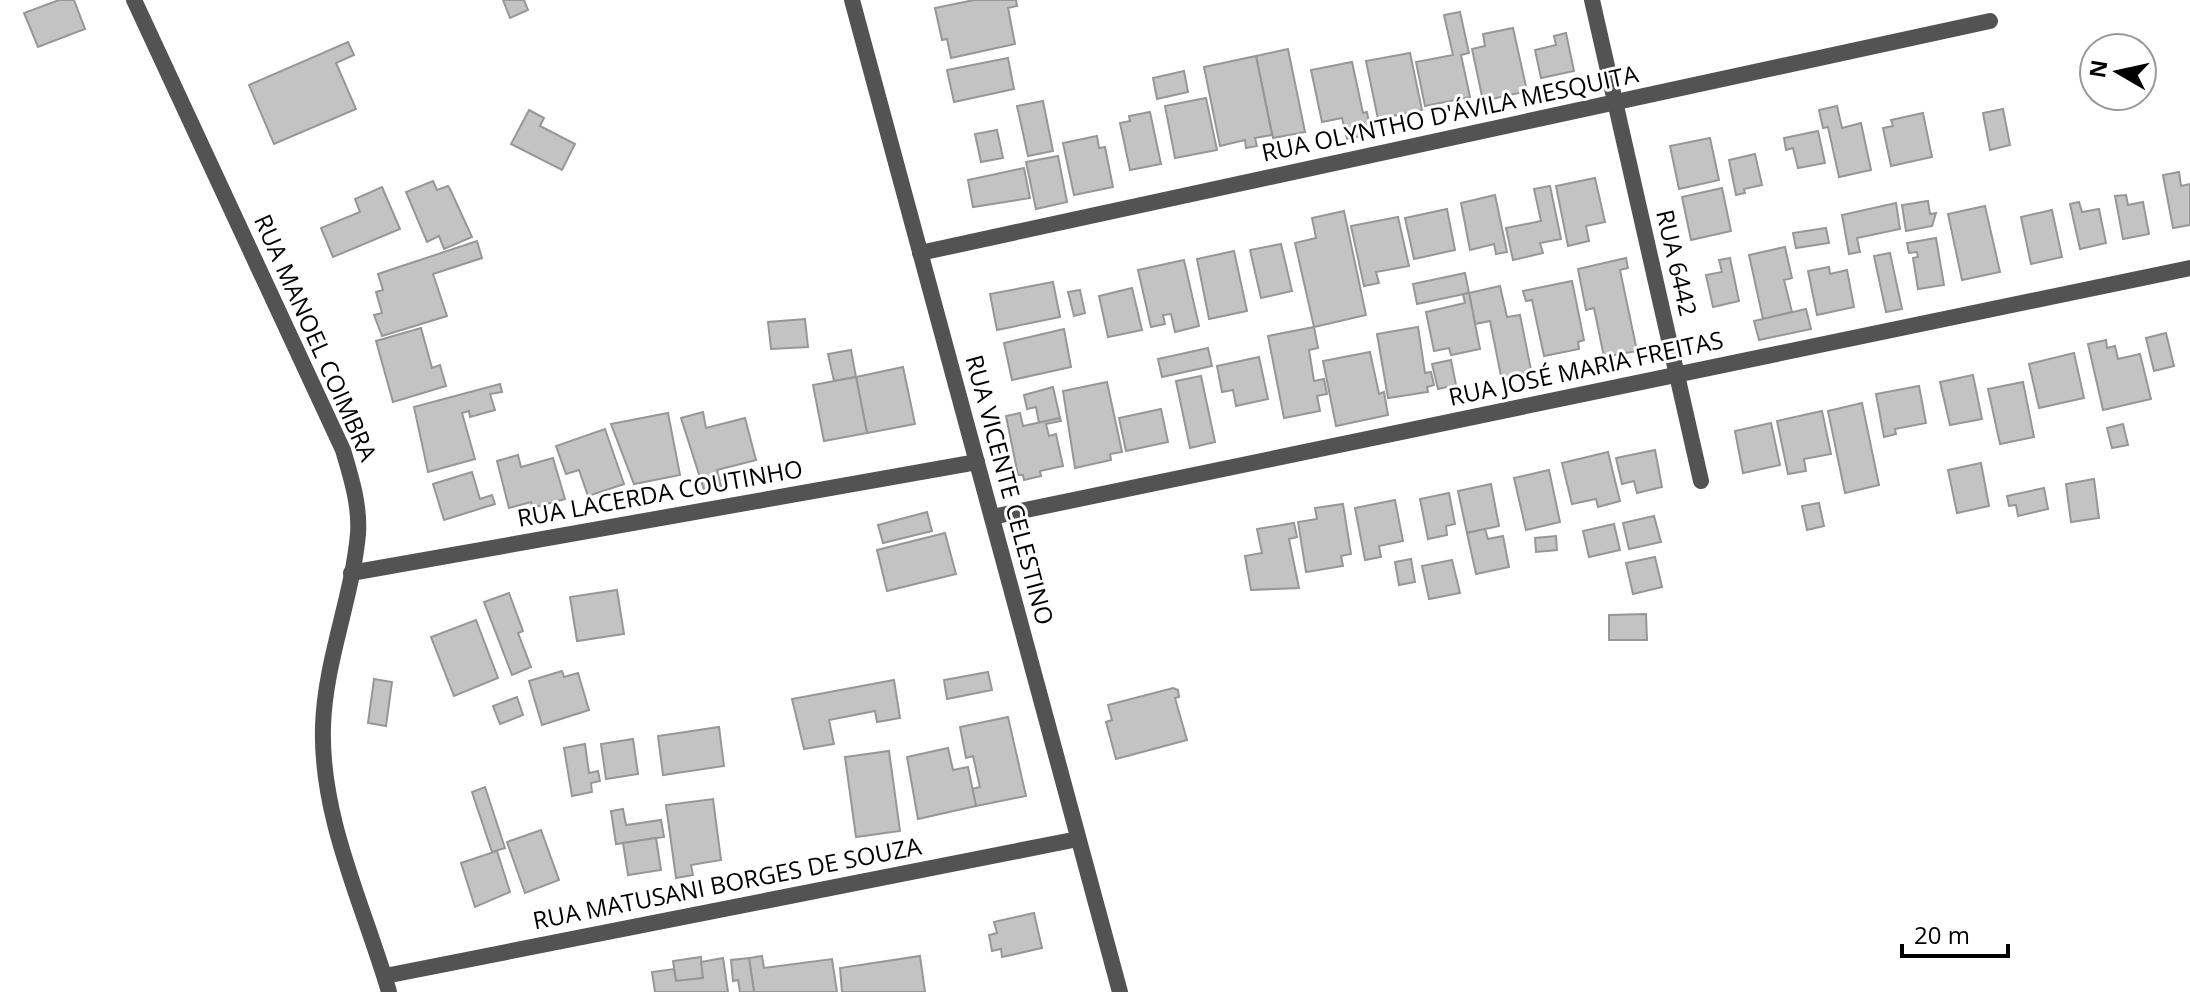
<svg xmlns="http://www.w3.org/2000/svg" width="2190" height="992" font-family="'Open Sans',sans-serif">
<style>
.building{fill:#c3c3c3;stroke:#979797;stroke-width:2}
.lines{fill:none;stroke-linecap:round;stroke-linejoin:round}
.minor{stroke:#535353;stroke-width:16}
.tertiary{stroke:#535353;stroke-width:16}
.labels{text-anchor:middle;stroke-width:6;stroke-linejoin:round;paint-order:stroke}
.street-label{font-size:24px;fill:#000;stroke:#fff}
</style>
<rect width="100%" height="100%" fill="#fff"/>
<!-- building -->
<g class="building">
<polygon points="59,0 74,0 85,29 38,47 24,13"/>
<polygon points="503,0 524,0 528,10 510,18"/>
<polygon points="974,0 1016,0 1017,6 1008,8 1015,44 951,58 947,39 942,40 935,8"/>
<polygon points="1460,12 1469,53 1461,55 1470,97 1425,106 1416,62 1453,55 1444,15"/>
<polygon points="1513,28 1527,91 1483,101 1472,49 1485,46 1483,34"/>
<polygon points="1566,33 1574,71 1541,78 1535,50 1556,45 1554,36"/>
<polygon points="348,42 354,55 336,63 356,109 274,144 249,85"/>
<polygon points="1288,49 1305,132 1273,138 1256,56"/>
<polygon points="1410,53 1422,110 1378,119 1366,61"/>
<polygon points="1256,56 1272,135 1255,138 1257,146 1246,148 1245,140 1220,146 1204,67"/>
<polygon points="1008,58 1014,89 954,102 947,70"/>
<polygon points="1352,62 1363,113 1367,112 1371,134 1347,139 1342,118 1322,122 1311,70"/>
<polygon points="1184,71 1188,92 1157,99 1153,78"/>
<polygon points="1206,98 1217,150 1175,158 1165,106"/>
<polygon points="1043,101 1053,151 1028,156 1017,106"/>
<polygon points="1837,106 1842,128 1861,123 1871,170 1839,177 1828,127 1823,128 1819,110"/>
<polygon points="2003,109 2010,145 1990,150 1983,113"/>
<polygon points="529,110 544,118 540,126 575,144 562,170 511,144"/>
<polygon points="1150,112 1161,164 1130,170 1120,123 1130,121 1129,116"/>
<polygon points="1923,113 1932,157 1891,166 1883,128 1893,126 1891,120"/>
<polygon points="997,130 1003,158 981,162 975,134"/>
<polygon points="1818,131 1825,163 1798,168 1793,148 1786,150 1784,138"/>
<polygon points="1097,136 1099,148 1105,147 1113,187 1074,195 1063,143"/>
<polygon points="1710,138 1719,180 1679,189 1670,146"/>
<polygon points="1755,154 1762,185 1744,189 1745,193 1736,195 1729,160"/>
<polygon points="1058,156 1067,202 1036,209 1026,162"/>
<polygon points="1024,168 1030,198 973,207 968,180"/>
<polygon points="2179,172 2181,186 2190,184 2190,225 2173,228 2163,175"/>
<polygon points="1595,178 1605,222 1586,226 1589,241 1568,246 1556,186"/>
<polygon points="433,181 437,190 448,186 450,189 472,237 444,249 439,236 427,242 406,192"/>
<polygon points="1550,186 1561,239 1540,243 1543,253 1513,260 1506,228 1541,221 1534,189"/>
<polygon points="382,187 400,229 333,257 321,228 360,212 355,199"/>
<polygon points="1722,188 1731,231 1691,240 1682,197"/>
<polygon points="1495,195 1507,252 1496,254 1494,244 1470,250 1461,203"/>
<polygon points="2126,195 2128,205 2143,202 2149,234 2123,239 2115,196"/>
<polygon points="1928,201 1930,214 1936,213 1932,226 1906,231 1902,205"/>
<polygon points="2079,202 2082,212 2099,209 2106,243 2080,249 2070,204"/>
<polygon points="1896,203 1900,229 1857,238 1860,252 1849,254 1842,215"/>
<polygon points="1985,206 2000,272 1962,280 1948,214"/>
<polygon points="1447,209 1455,250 1414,259 1405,218"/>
<polygon points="2052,210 2062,257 2031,264 2021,217"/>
<polygon points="1344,211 1366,315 1314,327 1295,243 1316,238 1312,218"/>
<polygon points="1398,217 1409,266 1376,272 1379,283 1364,286 1351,226"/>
<polygon points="1826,228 1829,243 1796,248 1793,233"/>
<polygon points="1936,238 1944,285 1918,289 1913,258 1918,257 1917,252 1909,253 1907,243"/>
<polygon points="477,241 482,258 433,274 447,316 382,336 374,315 382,313 376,292 383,290 378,274"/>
<polygon points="1281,244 1292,291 1261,298 1250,250"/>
<polygon points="1785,247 1792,278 1784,280 1792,312 1763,319 1749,255"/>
<polygon points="1234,251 1247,311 1209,319 1197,259"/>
<polygon points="1890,253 1902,309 1886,312 1874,256"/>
<polygon points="1626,258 1628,268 1620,270 1637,351 1604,357 1594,308 1586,310 1578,269"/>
<polygon points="1730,258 1739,301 1713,307 1706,275 1722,272 1719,260"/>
<polygon points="1184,260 1199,326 1175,332 1171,314 1163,315 1165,324 1151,327 1138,270"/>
<polygon points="1829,267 1830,274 1847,270 1854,307 1817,315 1808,271"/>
<polygon points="1465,273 1469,293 1417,304 1413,284"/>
<polygon points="1572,281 1584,340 1578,342 1579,349 1544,356 1532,300 1526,301 1523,291"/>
<polygon points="1053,282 1060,317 997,330 990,294"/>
<polygon points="1500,286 1507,317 1520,315 1532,375 1502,381 1490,321 1475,324 1469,293"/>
<polygon points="1132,288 1142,330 1108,337 1099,296"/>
<polygon points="1080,290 1085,313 1074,316 1068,292"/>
<polygon points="1469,293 1480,349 1451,355 1449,348 1434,351 1426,312 1465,303 1463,294"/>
<polygon points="1806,309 1811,329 1759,340 1754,321"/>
<polygon points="805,319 808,347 771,349 768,322"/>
<polygon points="1314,327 1318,348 1309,350 1314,381 1324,379 1327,394 1317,396 1320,411 1284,418 1268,336"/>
<polygon points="1418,327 1425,373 1431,372 1434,385 1427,387 1428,392 1388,398 1377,334"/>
<polygon points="421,328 432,368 440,365 446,386 393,402 376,341"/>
<polygon points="1064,329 1071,367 1012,380 1004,343"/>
<polygon points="2166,333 2174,366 2154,371 2146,338"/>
<polygon points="2106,340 2107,348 2115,346 2118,359 2140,354 2151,399 2103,410 2088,344"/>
<polygon points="1208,348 1212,366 1162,377 1158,359"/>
<polygon points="851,350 856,377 834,381 828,354"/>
<polygon points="1370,352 1379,394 1384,392 1388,415 1336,426 1323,361"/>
<polygon points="2074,353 2084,398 2039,408 2029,364"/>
<polygon points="1259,357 1268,399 1236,406 1233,390 1222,392 1217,366"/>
<polygon points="1451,360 1456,385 1438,389 1432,364"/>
<polygon points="903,367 915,424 867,433 856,377"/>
<polygon points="1973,375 1982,419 1950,425 1940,382"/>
<polygon points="1201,376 1215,442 1190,448 1176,381"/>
<polygon points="856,377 867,433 824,441 813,385"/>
<polygon points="1107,382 1122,452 1110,454 1111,460 1075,468 1063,391"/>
<polygon points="2023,382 2034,437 2000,444 1988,389"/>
<polygon points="500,384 502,392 490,394 495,410 470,417 469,411 462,413 475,459 428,472 414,407"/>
<polygon points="1919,386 1926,423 1895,429 1896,434 1884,437 1876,394"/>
<polygon points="1053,387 1060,418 1039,423 1036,407 1027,409 1024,395"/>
<polygon points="1862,403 1879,485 1845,493 1828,411"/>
<polygon points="1161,409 1168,442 1126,451 1119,418"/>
<polygon points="1822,411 1831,454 1804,459 1806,471 1788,474 1777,421"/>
<polygon points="703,412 706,428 745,418 756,460 717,470 721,486 704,490 681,418"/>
<polygon points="668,413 680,475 634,484 611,424"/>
<polygon points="1020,413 1023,426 1060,418 1061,421 1046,424 1049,436 1056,434 1063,466 1040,471 1041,476 1024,480 1023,475 1018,475 1006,416"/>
<polygon points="1771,423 1780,465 1743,473 1735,431"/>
<polygon points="2123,424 2128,445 2112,448 2107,428"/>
<polygon points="605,429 624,484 588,496 579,470 566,474 556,446"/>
<polygon points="1655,450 1662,487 1637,493 1634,481 1622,484 1616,458"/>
<polygon points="1608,452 1620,501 1598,507 1596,499 1572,504 1562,463"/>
<polygon points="518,455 521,467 553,458 565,499 532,508 531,502 509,508 497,461"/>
<polygon points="1981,463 1989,506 1957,513 1948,470"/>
<polygon points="1549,470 1560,522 1526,530 1514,478"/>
<polygon points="472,472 480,499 492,495 495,504 444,520 433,484"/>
<polygon points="2094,479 2099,518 2071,522 2066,484"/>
<polygon points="1491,484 1499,526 1467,533 1458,491"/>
<polygon points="2044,488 2048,509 2018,516 2016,505 2009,506 2007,496"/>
<polygon points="1449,493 1455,524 1446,526 1447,535 1428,539 1420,499"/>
<polygon points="1395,500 1403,541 1379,546 1381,557 1365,560 1355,508"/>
<polygon points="1819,503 1824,526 1807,530 1802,506"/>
<polygon points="1343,504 1351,554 1341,556 1343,566 1306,572 1298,522 1317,519 1315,508"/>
<polygon points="927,512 932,531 883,543 878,525"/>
<polygon points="1654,516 1661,542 1629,549 1623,523"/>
<polygon points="1294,523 1297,537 1289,539 1299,588 1251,590 1245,556 1262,553 1257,529"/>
<polygon points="1614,524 1620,550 1589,557 1583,531"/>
<polygon points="1485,529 1488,539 1503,536 1509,567 1476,574 1467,533"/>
<polygon points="945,533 956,574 887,591 877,550"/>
<polygon points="1556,536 1557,550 1536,552 1535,538"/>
<polygon points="1655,557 1662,587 1633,594 1626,563"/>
<polygon points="1411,559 1415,582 1399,585 1395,562"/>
<polygon points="1452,560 1460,593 1429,599 1422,566"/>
<polygon points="617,590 624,634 577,641 570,597"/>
<polygon points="509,593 523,631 518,633 531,667 512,675 484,602"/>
<polygon points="1646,614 1647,640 1609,640 1609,615"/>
<polygon points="476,620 498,678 454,696 431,637"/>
<polygon points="562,671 564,677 578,673 589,710 542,725 529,681"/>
<polygon points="988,672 992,690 947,699 944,680"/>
<polygon points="374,679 392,682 386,726 368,723"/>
<polygon points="894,680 900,718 877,722 875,711 829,720 834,744 804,749 792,699"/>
<polygon points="1173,688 1178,690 1179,697 1175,698 1187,740 1116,759 1106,722 1112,720 1108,705"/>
<polygon points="517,697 523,715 500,724 493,706"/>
<polygon points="1008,717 1026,796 976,806 972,789 980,787 973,756 966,758 960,727"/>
<polygon points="719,727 724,766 663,775 658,736"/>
<polygon points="633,739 638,774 606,779 601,744"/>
<polygon points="585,744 589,773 598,771 600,781 591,783 592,792 572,796 564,748"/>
<polygon points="948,748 953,770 968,767 976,806 918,819 907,757"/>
<polygon points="889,751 900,831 856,837 845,757"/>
<polygon points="485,787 505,848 492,852 472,792"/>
<polygon points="713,799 721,860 691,865 693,875 676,878 666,805"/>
<polygon points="623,809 626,825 661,820 664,837 616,844 611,811"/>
<polygon points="541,830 559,880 525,893 507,842"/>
<polygon points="656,838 661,870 628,875 623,843"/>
<polygon points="497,851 510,892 475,907 461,863"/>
<polygon points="1034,913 1042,948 1002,957 1001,949 992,951 989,935 997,933 994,922"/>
<polygon points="762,956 764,968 832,959 837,992 754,992 749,958"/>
<polygon points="920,956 925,992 842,992 840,968"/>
<polygon points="701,957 703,978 676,981 673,961"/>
<polygon points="723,958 728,992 655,992 652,972 674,969 676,981 703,978 701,962"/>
<polygon points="749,958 754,992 740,992 738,980 733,981 731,960"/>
</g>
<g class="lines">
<!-- minor -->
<g class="minor">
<polyline points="1592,0 1701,481"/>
<polyline points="920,253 1990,21"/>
<polyline points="351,573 977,462"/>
<polyline points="385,976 1078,839"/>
</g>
<!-- tertiary -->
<g class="tertiary">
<path d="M134 0 343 450C351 477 360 505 358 534 352 599 325 661 323 726 320 818 364 906 389 992"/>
<polyline points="852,0 1120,992"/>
<polyline points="992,517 2190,268"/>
</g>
</g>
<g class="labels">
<!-- street labels -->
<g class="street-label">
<text transform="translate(1450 114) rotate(-12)" y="8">RUA OLYNTHO D'ÁVILA MESQUITA</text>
<text transform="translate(1676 263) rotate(77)" y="8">RUA 6442</text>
<text transform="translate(315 338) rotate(66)" y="8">RUA MANOEL COIMBRA</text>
<text transform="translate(1586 369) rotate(-12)" y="8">RUA JOSÉ MARIA FREITAS</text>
<text transform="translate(1009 490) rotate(75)" y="8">RUA VICENTE CELESTINO</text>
<text transform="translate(660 494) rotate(-10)" y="8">RUA LACERDA COUTINHO</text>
<text transform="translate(727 884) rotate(-11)" y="8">RUA MATUSANI BORGES DE SOUZA</text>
</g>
</g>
<!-- north arrow -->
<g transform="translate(2118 72) rotate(279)"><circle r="38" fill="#ffffff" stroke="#999999" stroke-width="2"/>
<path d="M0-6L14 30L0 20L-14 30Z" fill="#000000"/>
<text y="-12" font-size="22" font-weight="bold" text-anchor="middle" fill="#000000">N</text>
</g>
<!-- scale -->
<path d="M1902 944v12h106v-12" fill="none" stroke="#000000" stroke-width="4"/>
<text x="1914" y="944" font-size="24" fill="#000000" stroke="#ffffff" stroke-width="6" paint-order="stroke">20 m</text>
</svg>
